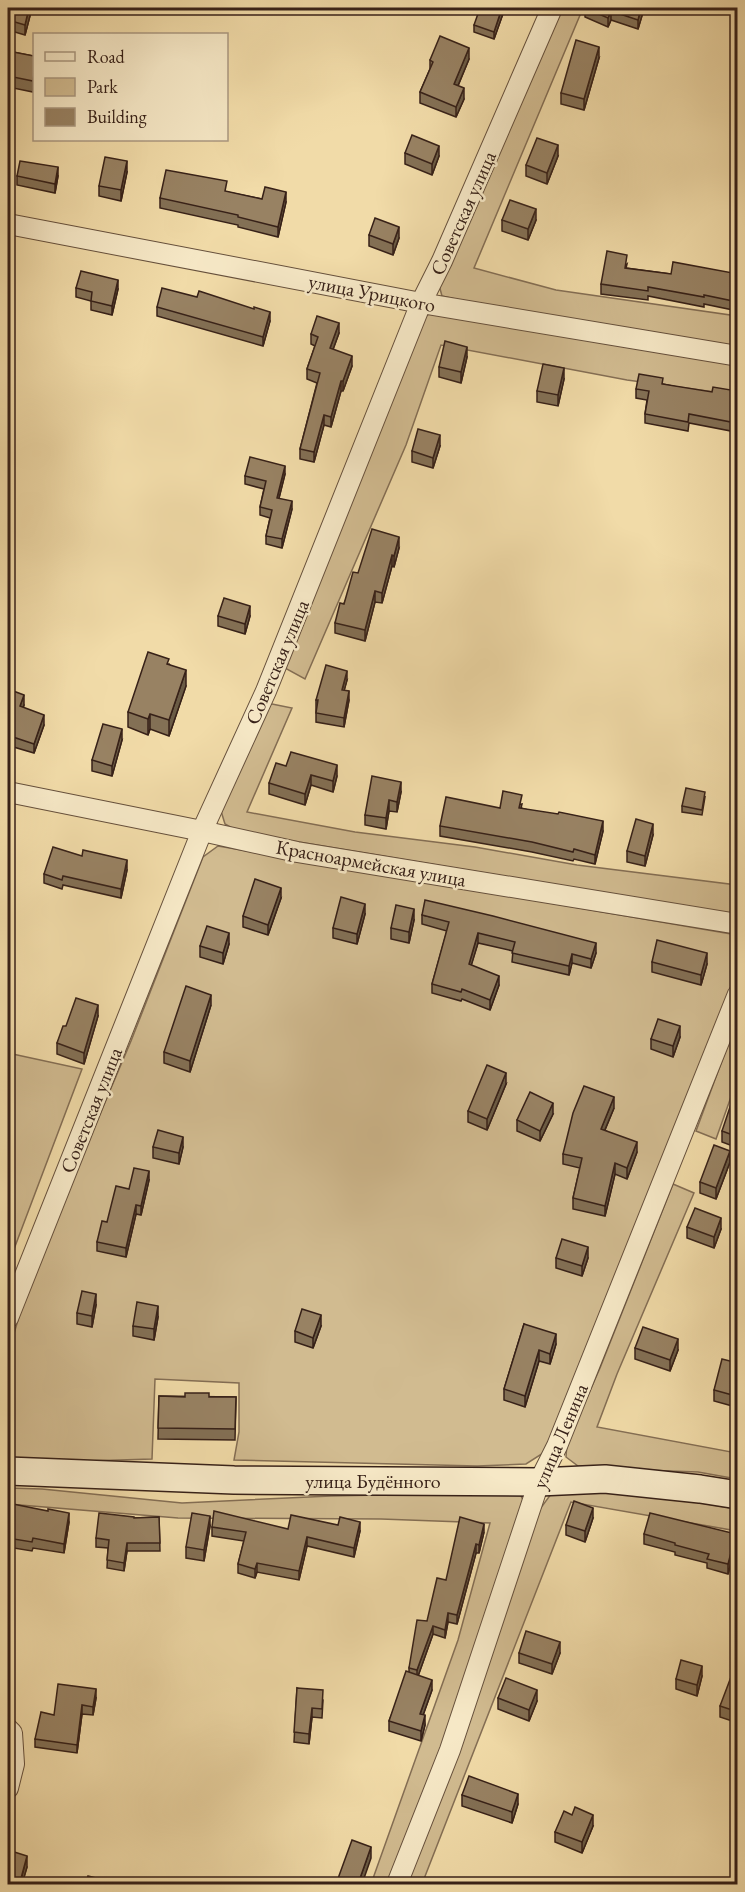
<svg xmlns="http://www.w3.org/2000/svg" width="745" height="1892" font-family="'EB Garamond',serif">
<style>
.green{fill:#d1bb90;stroke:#846e54;stroke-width:1.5}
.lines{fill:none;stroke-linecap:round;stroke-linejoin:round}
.street-casing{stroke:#66503c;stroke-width:22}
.secondary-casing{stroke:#372118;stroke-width:30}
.street{stroke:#f6e8c6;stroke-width:20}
.secondary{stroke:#f6e8c6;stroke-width:27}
.wall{fill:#837055;stroke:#372118;stroke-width:1.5}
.shaded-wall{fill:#6a5b45;stroke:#372118;stroke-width:1.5}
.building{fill:#988263;stroke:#372118;stroke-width:1.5}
.labels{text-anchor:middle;stroke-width:5;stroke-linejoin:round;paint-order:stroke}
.street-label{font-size:20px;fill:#372118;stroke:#f6e8c6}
</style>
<rect width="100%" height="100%" fill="#f1dba8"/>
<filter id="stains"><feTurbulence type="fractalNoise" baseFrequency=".00333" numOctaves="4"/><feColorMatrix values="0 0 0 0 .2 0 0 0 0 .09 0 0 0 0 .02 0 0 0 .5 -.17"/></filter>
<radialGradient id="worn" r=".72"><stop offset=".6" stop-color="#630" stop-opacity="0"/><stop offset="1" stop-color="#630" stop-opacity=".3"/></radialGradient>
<!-- green -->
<g class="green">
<polygon points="560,8 583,8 474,268 556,290 737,316 737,349 504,310 442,296 439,285"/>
<polygon points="432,312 737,363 737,395 627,380 441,345 406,445 305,679 283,667 425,317"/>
<polygon points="267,703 292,708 247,812 355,832 475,847 577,865 737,885 737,915 239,832 225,824 221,811"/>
<polygon points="218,846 737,935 737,973 548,1450 526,1464 477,1466 234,1460 239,1432 239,1383 155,1379 152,1459 20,1463 8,1459 8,1354 30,1279 131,1041 203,857"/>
<polygon points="737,1020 737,1080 716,1139 696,1131"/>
<polygon points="8,1053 82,1069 8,1265"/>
<polygon points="673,1184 694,1193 617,1374 597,1427 737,1453 737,1479 698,1472 641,1470 578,1466 566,1457 567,1443 600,1368"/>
<polygon points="8,1488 42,1489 182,1503 331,1496 519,1492 525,1504 499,1593 391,1884 371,1884 458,1640 490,1523 381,1519 178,1518 8,1504"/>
<polygon points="563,1489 635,1492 737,1509 737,1531 571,1502 422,1884 404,1884 540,1509 551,1494"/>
</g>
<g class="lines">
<defs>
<g id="street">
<polyline points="8,224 421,303 738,356"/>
<polyline points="8,792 202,831 297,852 738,924"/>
<polyline points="8,1318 202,831 266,691 421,303 442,261 552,8"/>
<polyline points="8,1729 12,1733 14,1764 8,1788"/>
<polyline points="397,1884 450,1750 539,1482 557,1446 738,994"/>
</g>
<polyline id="secondary" points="8,1471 234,1480 539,1482 605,1479 700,1489 738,1495"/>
</defs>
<!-- street casing -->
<use href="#street" class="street-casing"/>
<!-- secondary casing -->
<use href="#secondary" class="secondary-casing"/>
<!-- street -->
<use href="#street" class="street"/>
<!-- secondary -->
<use href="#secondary" class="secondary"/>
</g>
<!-- wall -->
<g class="wall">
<polygon points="8,8 32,8 25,35 8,30"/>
<polygon points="505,8 494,39 474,32 474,25"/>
<polygon points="585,8 644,8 644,9 638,29 611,20 608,27 585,17"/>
<polygon points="8,51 34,56 34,83 33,92 8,87"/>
<polygon points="599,58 584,110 561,104 561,93"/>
<polygon points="469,59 458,86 464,99 456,117 420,103 420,92 430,69 430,60"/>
<polygon points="405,153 439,156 432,175 405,164"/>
<polygon points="558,156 547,184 526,176 526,165"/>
<polygon points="127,172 121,201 99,196 99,186"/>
<polygon points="17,176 58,176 55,193 17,185"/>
<polygon points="227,192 262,199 286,202 278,237 238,227 238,225 160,208 160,198"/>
<polygon points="502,220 536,220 528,240 502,231"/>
<polygon points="369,235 399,238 393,255 369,246"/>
<polygon points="627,264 626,268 671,274 738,278 738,311 704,304 704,307 648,296 648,300 601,294 601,284"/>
<polygon points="76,288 118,289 112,315 91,310 91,301 76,297"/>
<polygon points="197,297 270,321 263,346 157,316 157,307"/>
<polygon points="339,333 333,349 352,366 343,391 341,391 331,427 324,425 314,462 300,459 300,449 317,383 307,379 307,369 315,346 311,344 311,334"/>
<polygon points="467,357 461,383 439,377 439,367"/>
<polygon points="564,379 558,406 537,402 537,391"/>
<polygon points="663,384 737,400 731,431 689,423 688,431 645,423 645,414 647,400 636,398 636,389"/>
<polygon points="440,446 433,468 412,462 412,451"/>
<polygon points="285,474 279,498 292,509 282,548 266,544 266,536 270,518 260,515 260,507 264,489 245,484 245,476"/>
<polygon points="399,548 394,567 392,566 382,603 375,602 365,641 335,633 335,623 358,573"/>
<polygon points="218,616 250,616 245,634 218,626"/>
<polygon points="169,664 186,686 169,736 150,729 148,735 128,727 128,712"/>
<polygon points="347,680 344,690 349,700 344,727 316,722 316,700"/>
<polygon points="8,689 24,705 23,708 44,725 34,753 10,746 8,752"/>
<polygon points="122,740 112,776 92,771 92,760"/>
<polygon points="286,766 337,776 333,792 311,785 305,805 269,794 269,783"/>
<polygon points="738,785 738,814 732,813 732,803"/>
<polygon points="401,792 397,812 389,811 386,829 365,825 365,815"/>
<polygon points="705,797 702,815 682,812 682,806"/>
<polygon points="522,804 521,808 603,831 595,864 574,859 573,861 532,852 440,836 440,826 500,808"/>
<polygon points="653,835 645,866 627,862 627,851"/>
<polygon points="127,870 121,898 63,885 62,889 44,883 44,874"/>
<polygon points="281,898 268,935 243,927 243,916"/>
<polygon points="365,914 357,944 333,938 333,928"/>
<polygon points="422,915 596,953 591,968 572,963 569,975 512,962 513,951 478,943 471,965 499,985 490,1010 462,999 461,1001 432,993 432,984 447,931 422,924"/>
<polygon points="414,920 409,943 391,939 391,928"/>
<polygon points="229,944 223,964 200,957 200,946"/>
<polygon points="652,962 707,964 701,985 652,972"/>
<polygon points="211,1005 190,1072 164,1063 164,1052"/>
<polygon points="98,1016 84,1064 57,1054 57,1043 66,1026"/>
<polygon points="680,1037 673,1057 651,1049 651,1039"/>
<polygon points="506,1084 487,1130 468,1122 468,1111"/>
<polygon points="738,1107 738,1148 722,1142 722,1131"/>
<polygon points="614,1108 605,1130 637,1152 627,1179 615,1174 605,1216 573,1209 573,1198 580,1168 563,1164 563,1154"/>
<polygon points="553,1114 540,1141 517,1131 517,1120"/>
<polygon points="153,1147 183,1147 179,1164 153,1158"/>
<polygon points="730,1162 716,1199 700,1193 700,1182"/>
<polygon points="149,1180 141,1215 136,1214 126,1257 97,1251 97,1242 107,1222 129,1189"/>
<polygon points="687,1227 721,1229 714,1248 687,1238"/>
<polygon points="556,1258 588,1258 582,1276 556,1268"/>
<polygon points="96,1305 92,1327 77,1324 77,1313"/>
<polygon points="158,1317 154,1340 133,1336 133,1326"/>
<polygon points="524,1324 556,1344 550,1364 539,1361 525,1407 504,1400 504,1389"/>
<polygon points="321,1326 313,1348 295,1342 295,1331"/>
<polygon points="635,1348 678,1350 670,1371 635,1359"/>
<polygon points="738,1363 738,1401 736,1407 714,1401 714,1390"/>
<polygon points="159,1396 236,1397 235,1440 158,1439"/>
<polygon points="8,1503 69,1522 64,1553 33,1548 32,1551 14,1548 9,1568 8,1567"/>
<polygon points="159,1517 160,1551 127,1551 124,1571 107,1568 108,1548 96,1547 96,1538 134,1518"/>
<polygon points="593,1518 585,1542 566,1535 566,1525"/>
<polygon points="210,1526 204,1561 186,1558 186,1547"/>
<polygon points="212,1527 288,1529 360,1531 354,1557 307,1546 299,1580 257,1572 255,1578 238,1573 238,1564 244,1541 212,1536"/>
<polygon points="484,1532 479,1553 476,1553 457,1624 448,1622 445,1638 433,1634 418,1676 432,1690 423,1715 425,1725 421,1741 389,1731 389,1721 409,1672 409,1668 446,1580"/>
<polygon points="644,1534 736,1544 728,1574 707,1568 707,1563 675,1555 675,1552 644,1544"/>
<polygon points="519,1653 560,1653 552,1674 519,1663"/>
<polygon points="702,1676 697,1696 676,1689 676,1679"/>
<polygon points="738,1679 738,1723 720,1717 720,1706"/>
<polygon points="297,1688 323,1700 322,1718 312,1717 309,1744 294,1742"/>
<polygon points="96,1698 93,1715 82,1714 77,1753 35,1747 35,1739 54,1715"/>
<polygon points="498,1698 537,1701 529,1721 498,1709"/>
<polygon points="462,1795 518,1804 512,1823 462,1806"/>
<polygon points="593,1826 582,1853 555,1842 555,1832"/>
<polygon points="8,1850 27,1867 22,1884 8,1884"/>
</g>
<!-- shaded-wall -->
<g class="shaded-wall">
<polygon points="29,8 32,8 25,35 25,25"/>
<polygon points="502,8 505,8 494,39 494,32"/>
<polygon points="641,8 644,8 644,9 638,29 638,20"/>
<polygon points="611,11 611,20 608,27 608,18"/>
<polygon points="599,47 599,58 584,110 584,99"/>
<polygon points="469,48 469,59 454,95 454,84"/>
<polygon points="34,73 34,83 33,92 33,81"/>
<polygon points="464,88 464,99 456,117 456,107"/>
<polygon points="558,145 558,156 547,184 547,173"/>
<polygon points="439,146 439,156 432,175 432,164"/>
<polygon points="127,161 127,172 121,201 121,190"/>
<polygon points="58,167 58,176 55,193 55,184"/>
<polygon points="286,192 286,202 278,237 278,227"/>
<polygon points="536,209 536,220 528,240 528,229"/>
<polygon points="399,227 399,238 393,255 393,244"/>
<polygon points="118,280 118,289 112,315 112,306"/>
<polygon points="270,312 270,321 263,346 263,337"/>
<polygon points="339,323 339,333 330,358 330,348"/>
<polygon points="467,347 467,357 461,383 461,372"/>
<polygon points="352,356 352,366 343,391 343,381"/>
<polygon points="564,368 564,379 558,406 558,395"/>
<polygon points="341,381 341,391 331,427 331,417"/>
<polygon points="737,391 737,400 731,431 731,422"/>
<polygon points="324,415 324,425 314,462 314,452"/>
<polygon points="440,435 440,446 433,468 433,458"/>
<polygon points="285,466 285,474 277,506 277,498"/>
<polygon points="292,501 292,509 282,548 282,539"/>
<polygon points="399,537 399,548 394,567 394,556"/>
<polygon points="392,555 392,566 382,603 382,593"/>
<polygon points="375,591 375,602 365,641 365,630"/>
<polygon points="250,606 250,616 245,634 245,624"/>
<polygon points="186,670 186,686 169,736 169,720"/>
<polygon points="347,671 347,680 342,699 342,690"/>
<polygon points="349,691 349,700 344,727 344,718"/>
<polygon points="24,695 24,705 20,716 20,706"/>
<polygon points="150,714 150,729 148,735 148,719"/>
<polygon points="44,715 44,725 34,753 34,744"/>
<polygon points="122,729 122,740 112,776 112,766"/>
<polygon points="10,736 10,746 8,752 8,742"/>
<polygon points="337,765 337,776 333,792 333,781"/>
<polygon points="311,775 311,785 305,805 305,794"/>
<polygon points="401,782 401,792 397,812 397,802"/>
<polygon points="389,800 389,811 386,829 386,818"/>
<polygon points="603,821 603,831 595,864 595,855"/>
<polygon points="653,824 653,835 645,866 645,856"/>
<polygon points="127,860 127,870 121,898 121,889"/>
<polygon points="281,888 281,898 268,935 268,925"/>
<polygon points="365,904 365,914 357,944 357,934"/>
<polygon points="414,909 414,920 409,943 409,932"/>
<polygon points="229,933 229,944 223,964 223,953"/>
<polygon points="478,933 478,943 469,973 469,964"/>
<polygon points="596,943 596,953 591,968 591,959"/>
<polygon points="707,953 707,964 701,985 701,975"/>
<polygon points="572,954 572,963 569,975 569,966"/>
<polygon points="499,976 499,985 490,1010 490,1000"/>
<polygon points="211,995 211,1005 190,1072 190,1061"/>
<polygon points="98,1005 98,1016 84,1064 84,1053"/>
<polygon points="680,1026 680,1037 673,1057 673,1046"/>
<polygon points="506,1073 506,1084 487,1130 487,1119"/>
<polygon points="614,1097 614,1108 601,1139 601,1129"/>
<polygon points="553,1103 553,1114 540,1141 540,1131"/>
<polygon points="183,1137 183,1147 179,1164 179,1153"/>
<polygon points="637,1142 637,1152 627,1179 627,1168"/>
<polygon points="730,1151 730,1162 716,1199 716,1188"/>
<polygon points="615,1163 615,1174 605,1216 605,1206"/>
<polygon points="149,1171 149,1180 141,1215 141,1206"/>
<polygon points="136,1205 136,1214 126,1257 126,1248"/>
<polygon points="721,1218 721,1229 714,1248 714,1237"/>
<polygon points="588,1247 588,1258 582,1276 582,1266"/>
<polygon points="96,1294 96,1305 92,1327 92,1316"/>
<polygon points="158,1306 158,1317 154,1340 154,1329"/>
<polygon points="321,1315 321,1326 313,1348 313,1338"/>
<polygon points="556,1334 556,1344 550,1364 550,1354"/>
<polygon points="678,1339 678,1350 670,1371 670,1360"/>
<polygon points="539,1350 539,1361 525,1407 525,1396"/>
<polygon points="738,1390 738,1401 736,1407 736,1396"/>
<polygon points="593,1508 593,1518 585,1542 585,1531"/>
<polygon points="69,1513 69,1522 64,1553 64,1544"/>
<polygon points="210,1516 210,1526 204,1561 204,1550"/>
<polygon points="360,1522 360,1531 354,1557 354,1548"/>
<polygon points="484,1524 484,1532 479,1553 479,1545"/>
<polygon points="736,1534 736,1544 728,1574 728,1564"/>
<polygon points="307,1537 307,1546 299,1580 299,1571"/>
<polygon points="14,1539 14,1548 9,1568 9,1559"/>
<polygon points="127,1543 127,1551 124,1571 124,1563"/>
<polygon points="476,1544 476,1553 457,1624 457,1615"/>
<polygon points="257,1563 257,1572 255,1578 255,1569"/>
<polygon points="448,1613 448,1622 445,1638 445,1630"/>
<polygon points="433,1626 433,1634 417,1679 417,1670"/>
<polygon points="560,1642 560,1653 552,1674 552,1664"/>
<polygon points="702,1666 702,1676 697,1696 697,1685"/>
<polygon points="432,1680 432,1690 420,1724 420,1714"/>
<polygon points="96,1689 96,1698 93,1715 93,1707"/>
<polygon points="537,1690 537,1701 529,1721 529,1710"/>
<polygon points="82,1705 82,1714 77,1753 77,1745"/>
<polygon points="312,1708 312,1717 309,1744 309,1734"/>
<polygon points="425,1715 425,1725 421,1741 421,1731"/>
<polygon points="518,1794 518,1804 512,1823 512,1812"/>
<polygon points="593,1815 593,1826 582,1853 582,1842"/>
<polygon points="371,1847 371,1858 362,1884 358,1884"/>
<polygon points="27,1856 27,1867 22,1884 20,1884"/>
</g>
<!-- building -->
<g class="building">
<polygon points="8,8 29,8 25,25 8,20"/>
<polygon points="480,8 502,8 494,32 474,25"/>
<polygon points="585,8 641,8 638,20 611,11 608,18"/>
<polygon points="440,36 469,48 454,84 464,88 456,107 420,92 433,62 430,60"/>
<polygon points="576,40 599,47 584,99 561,93"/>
<polygon points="8,51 34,56 34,73 33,81 8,76"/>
<polygon points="412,135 439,146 432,164 405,153"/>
<polygon points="537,138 558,145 547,173 526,165"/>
<polygon points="105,157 127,161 121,190 99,186"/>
<polygon points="20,161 58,167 55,184 17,176"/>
<polygon points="166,170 227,181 225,191 262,199 265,187 286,192 278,227 238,217 238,215 160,198"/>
<polygon points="510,200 536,209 528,229 502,220"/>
<polygon points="375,218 399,227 393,244 369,235"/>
<polygon points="607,251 627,255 625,268 671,274 673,262 733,273 732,277 738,278 738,302 704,295 704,297 648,287 648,291 601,284"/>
<polygon points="81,271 118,280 112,306 91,301 92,292 76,288"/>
<polygon points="162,288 197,297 199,291 254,309 254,307 270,312 263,337 157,307"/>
<polygon points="317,316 339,323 330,348 352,356 343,381 341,381 331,417 324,415 314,452 300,449 320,373 307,369 318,337 311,334"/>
<polygon points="445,341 467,347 461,372 439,367"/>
<polygon points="543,364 564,368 558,395 537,391"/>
<polygon points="639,374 663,378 662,384 712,392 713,387 737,391 731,422 689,414 688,422 645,414 649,391 636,389"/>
<polygon points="418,429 440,435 433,458 412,451"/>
<polygon points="250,457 285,466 277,498 292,501 282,539 266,536 272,510 260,507 266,481 245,476"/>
<polygon points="372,529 399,537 394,556 392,555 382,593 375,591 365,630 335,623 340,603 344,604 353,572 358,573"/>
<polygon points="224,598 250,606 245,624 218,616"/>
<polygon points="148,652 169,659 167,664 186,670 169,720 150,714 148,719 128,712"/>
<polygon points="326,665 347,671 342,690 349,691 344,718 316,713 318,700 316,700"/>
<polygon points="8,689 24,695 20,706 44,715 34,744 10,736 8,742"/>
<polygon points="103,724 122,729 112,766 92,760"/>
<polygon points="291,752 337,765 333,781 311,775 305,794 269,783 276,763 286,766"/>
<polygon points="372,776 401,782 397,802 389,800 386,818 365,815"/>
<polygon points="736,785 738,785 738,804 732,803"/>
<polygon points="686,788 705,792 702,810 682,806"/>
<polygon points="503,791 522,795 519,808 558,814 559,812 603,821 595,855 574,849 573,852 532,842 440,826 446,797 500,808"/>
<polygon points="636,819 653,824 645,856 627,851"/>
<polygon points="53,847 82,856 83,850 127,860 121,889 63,876 62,880 44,874"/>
<polygon points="255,879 281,888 268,925 243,916"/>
<polygon points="341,897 365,904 357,934 333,928"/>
<polygon points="425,900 493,916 596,943 591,959 572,954 569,966 512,953 515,942 478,933 469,964 499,976 490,1000 462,989 461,992 432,984 449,922 422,915"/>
<polygon points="396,905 414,909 409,932 391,928"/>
<polygon points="207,926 229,933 223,953 200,946"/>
<polygon points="657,940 707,953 701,975 652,962"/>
<polygon points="186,986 211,995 190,1061 164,1052"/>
<polygon points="76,998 98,1005 84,1053 57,1043 63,1026 66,1026"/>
<polygon points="658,1019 680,1026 673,1046 651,1039"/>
<polygon points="487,1065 506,1073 487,1119 468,1111"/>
<polygon points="584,1086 614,1097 601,1129 637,1142 627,1168 615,1163 605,1206 573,1198 582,1158 563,1154 573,1113"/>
<polygon points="530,1092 553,1103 540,1131 517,1120"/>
<polygon points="731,1104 738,1107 738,1137 722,1131"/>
<polygon points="158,1130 183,1137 179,1153 153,1147"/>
<polygon points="714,1145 730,1151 716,1188 700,1182"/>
<polygon points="134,1168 149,1171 141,1206 136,1205 126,1248 97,1242 102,1221 107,1222 116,1186 129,1189"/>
<polygon points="695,1208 721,1218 714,1237 687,1227"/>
<polygon points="562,1239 588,1247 582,1266 556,1258"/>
<polygon points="82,1291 96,1294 92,1316 77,1313"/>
<polygon points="137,1302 158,1306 154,1329 133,1326"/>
<polygon points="302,1309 321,1315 313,1338 295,1331"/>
<polygon points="524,1324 556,1334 550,1354 539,1350 525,1396 504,1389"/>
<polygon points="643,1327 678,1339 670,1360 635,1348"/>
<polygon points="722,1359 738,1363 738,1390 736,1396 714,1390"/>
<polygon points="185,1393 209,1393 209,1397 236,1397 235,1429 158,1428 159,1396 185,1397"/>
<polygon points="574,1501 593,1508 585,1531 566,1525"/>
<polygon points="8,1503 48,1511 48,1509 69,1513 64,1544 33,1538 32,1542 14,1539 9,1559 8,1558"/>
<polygon points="214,1511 288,1529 291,1515 338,1525 340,1517 360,1522 354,1548 307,1537 299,1571 257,1563 255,1569 238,1564 246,1532 212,1527"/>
<polygon points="99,1513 134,1517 134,1518 159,1517 160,1543 127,1543 124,1563 107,1560 109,1540 96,1538"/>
<polygon points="192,1513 210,1516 204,1550 186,1547"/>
<polygon points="650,1513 736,1534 728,1564 707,1559 709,1554 675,1545 675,1543 644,1534"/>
<polygon points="460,1517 484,1524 479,1545 476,1544 457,1615 448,1613 445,1630 433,1626 417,1670 409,1668 417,1620 427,1621 437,1578 446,1580"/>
<polygon points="526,1631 560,1642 552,1664 519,1653"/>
<polygon points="681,1660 702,1666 697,1685 676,1679"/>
<polygon points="406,1671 432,1680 420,1714 425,1715 421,1731 389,1721"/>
<polygon points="731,1677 738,1679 738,1712 720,1706"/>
<polygon points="506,1678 537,1690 529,1710 498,1698"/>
<polygon points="58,1684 96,1689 93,1707 82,1705 77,1745 35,1739 41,1712 54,1715"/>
<polygon points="297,1688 323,1690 322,1709 312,1708 309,1734 294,1732"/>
<polygon points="469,1776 518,1794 512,1812 462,1795"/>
<polygon points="575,1807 593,1815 582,1842 555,1832 564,1811 572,1815"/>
<polygon points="352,1840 371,1847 358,1884 336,1884"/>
<polygon points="8,1850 27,1856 20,1882 8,1879"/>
<polygon points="88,1876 120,1884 85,1884"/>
<polygon points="48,1878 72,1884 46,1884"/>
</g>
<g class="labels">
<!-- street labels -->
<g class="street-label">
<text transform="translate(463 213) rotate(-66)" y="7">Советская улица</text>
<text transform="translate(372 293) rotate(11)" y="7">улица Урицкого</text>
<text transform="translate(277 662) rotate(-67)" y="7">Советская улица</text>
<text transform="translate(371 863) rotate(10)" y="7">Красноармейская улица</text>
<text transform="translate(91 1110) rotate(-68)" y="7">Советская улица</text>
<text transform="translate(560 1436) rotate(-67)" y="7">улица Ленина</text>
<text x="373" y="1488">улица Будённого</text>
</g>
</g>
<!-- margin -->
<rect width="745" height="1892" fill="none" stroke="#f1dba8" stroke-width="30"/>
<rect x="9" y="9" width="727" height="1874" fill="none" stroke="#372118" stroke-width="3"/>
<rect x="15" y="15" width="715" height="1862" fill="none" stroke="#372118" stroke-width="1.5"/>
<!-- legend -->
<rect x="33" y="33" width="195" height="108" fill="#f6e8c6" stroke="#aa9880" stroke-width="1.5"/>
<rect x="45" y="52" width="30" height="9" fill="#f6e8c6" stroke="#aa9880" stroke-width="1.5"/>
<text x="87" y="63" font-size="18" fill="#372118">Road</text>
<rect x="45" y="78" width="30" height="18" fill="#d1bb90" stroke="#aa9880" stroke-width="1.5"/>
<text x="87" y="93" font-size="18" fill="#372118">Park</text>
<rect x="45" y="108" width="30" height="18" fill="#988263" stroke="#aa9880" stroke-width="1.5"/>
<text x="87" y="123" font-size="18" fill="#372118">Building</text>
<rect width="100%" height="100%" filter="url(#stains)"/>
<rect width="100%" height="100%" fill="url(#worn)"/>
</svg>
